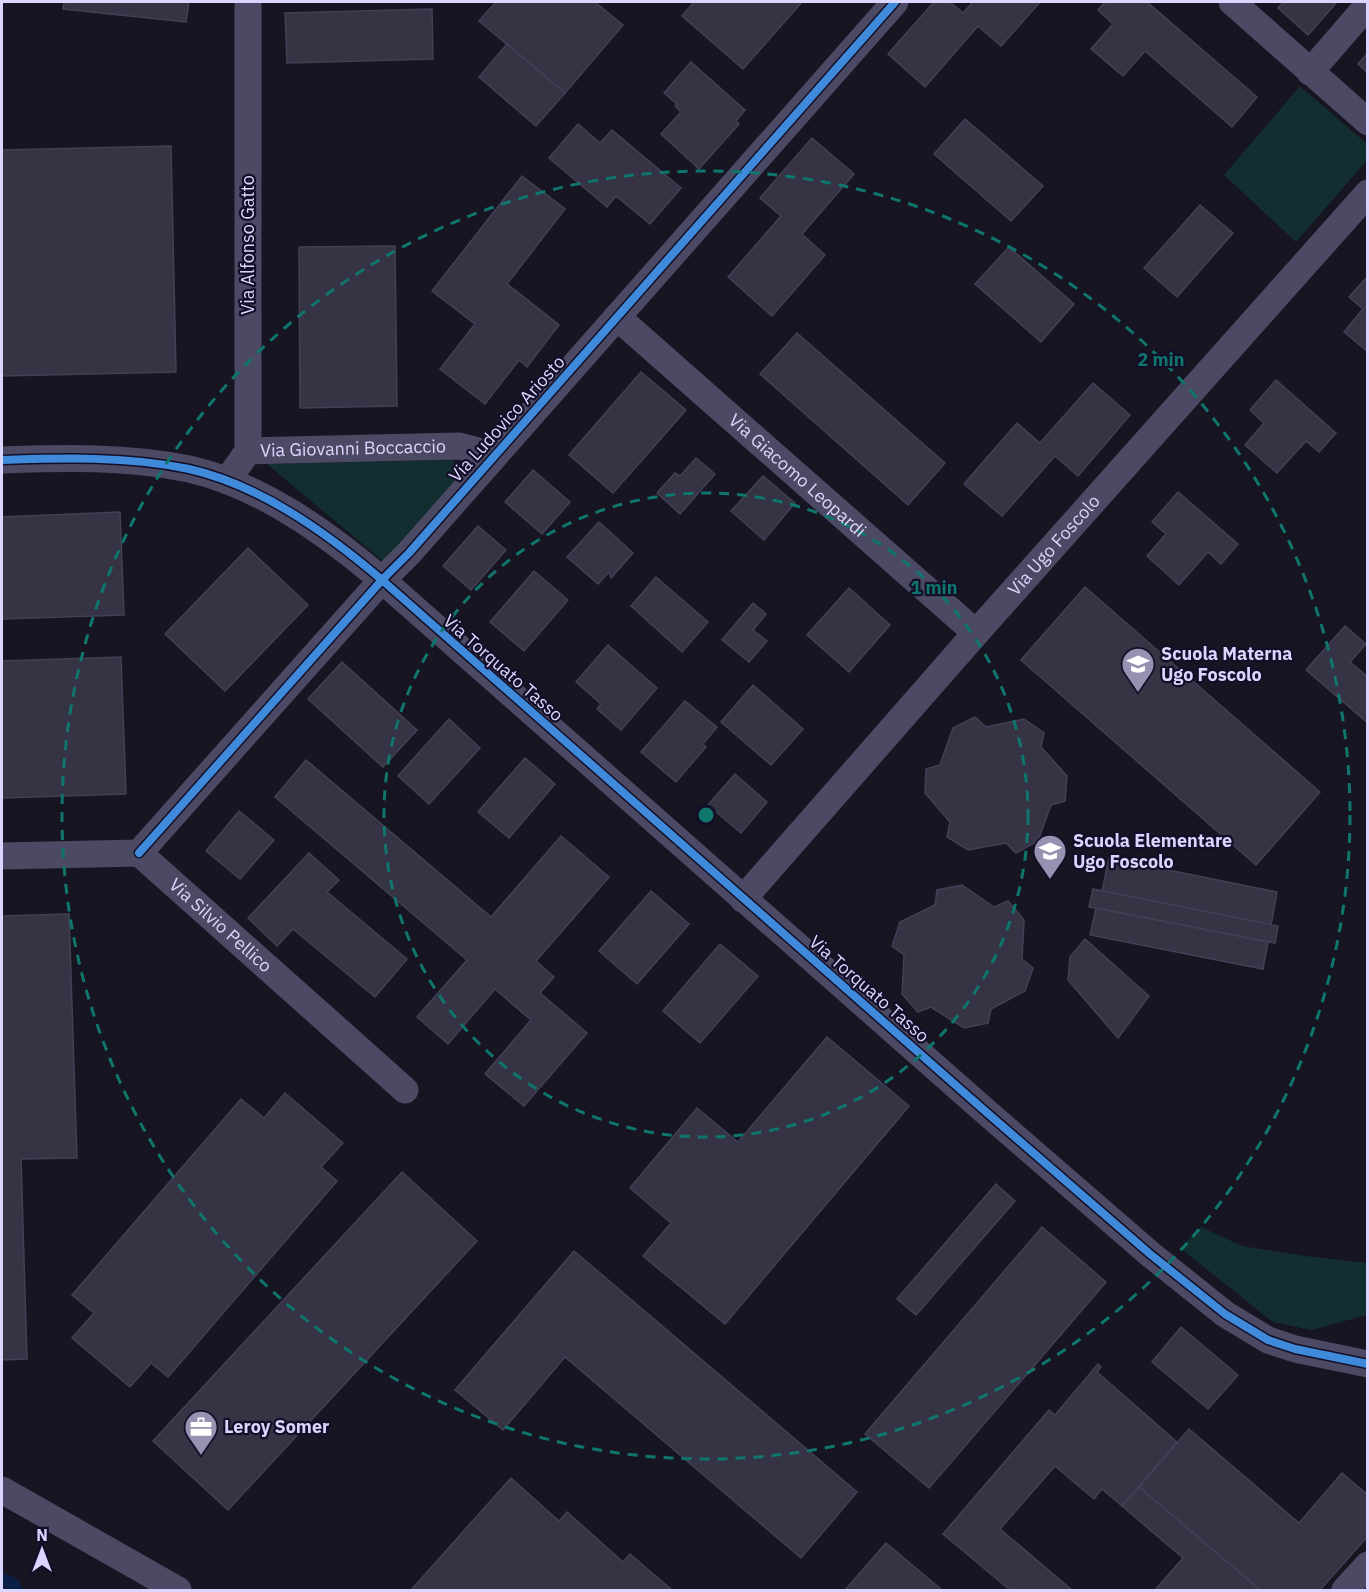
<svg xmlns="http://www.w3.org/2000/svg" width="1369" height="1592" font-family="'IBM Plex Sans',sans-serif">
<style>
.green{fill:#122e30}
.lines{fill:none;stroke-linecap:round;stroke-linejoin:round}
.canal{stroke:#091d45;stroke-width:28}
.building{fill:#353344;stroke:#434056;stroke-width:1.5}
.street{stroke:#4b4963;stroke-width:27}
.cycleway-casing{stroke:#130f28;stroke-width:11}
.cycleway{stroke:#408adc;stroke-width:8}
.ring{fill:none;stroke:#0f766e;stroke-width:3;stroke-dasharray:10 8}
.labels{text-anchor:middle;stroke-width:4.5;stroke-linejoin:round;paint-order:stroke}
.street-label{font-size:18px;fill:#dbd6ff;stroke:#130f28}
.poi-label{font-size:18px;font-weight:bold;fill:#dbd6ff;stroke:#130f28;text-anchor:start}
.centre{fill:#0f766e;stroke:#130f28;stroke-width:3}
.ring-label{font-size:18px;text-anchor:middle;font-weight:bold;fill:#0f766e;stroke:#130f28;stroke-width:4.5;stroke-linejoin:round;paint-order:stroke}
</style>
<rect width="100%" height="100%" fill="#171522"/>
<!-- green -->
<g class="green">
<polygon points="1300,86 1367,144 1368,159 1296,242 1224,175"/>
<polygon points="452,460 465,472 384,562 267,464"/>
<polygon points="1201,1227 1242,1246 1305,1256 1367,1263 1367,1315 1311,1330 1273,1322 1180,1248"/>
</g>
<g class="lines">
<!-- canal -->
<polyline class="canal" points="2,1587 8,1590"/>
</g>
<!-- building -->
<g class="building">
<polygon points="64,2 189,2 186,22 63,9"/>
<polygon points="496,2 595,2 623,25 565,93 479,21"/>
<polygon points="694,2 802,2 743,69 682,16"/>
<polygon points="934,2 950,2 963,13 973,2 1040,2 1001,46 978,26 925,87 888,54"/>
<polygon points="1105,2 1147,2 1257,97 1232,127 1145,51 1123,76 1091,49 1113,24 1098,10"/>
<polygon points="1284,2 1337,2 1308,35 1278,8"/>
<polygon points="432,9 433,59 287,63 285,13"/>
<polygon points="507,44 565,93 536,126 479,77"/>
<polygon points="1368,53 1368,73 1358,64"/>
<polygon points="691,62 745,110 736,121 739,124 699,169 661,134 681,112 675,106 677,104 664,93"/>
<polygon points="965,119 1043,186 1011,221 934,154"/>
<polygon points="578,124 600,143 612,130 681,188 650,224 616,196 607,207 549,158"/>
<polygon points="812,138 854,174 802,234 825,255 772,316 728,277 781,216 760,198"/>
<polygon points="171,146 176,372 2,376 2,150"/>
<polygon points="522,176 565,209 507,284 559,325 527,367 519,360 485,404 440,369 475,324 432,291"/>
<polygon points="1200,205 1233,233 1177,297 1144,268"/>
<polygon points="395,246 397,406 300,408 299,247"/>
<polygon points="1009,247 1074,304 1041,342 975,284"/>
<polygon points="1368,276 1368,352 1344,332 1363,309 1349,297"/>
<polygon points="797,333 945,463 908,505 760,374"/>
<polygon points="641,372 686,410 613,493 569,455"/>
<polygon points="1276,380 1336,433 1319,452 1306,441 1277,473 1245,445 1264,423 1250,410"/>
<polygon points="1093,383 1130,415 1078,476 1055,456 1002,516 964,484 1017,423 1040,443"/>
<polygon points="696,458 715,474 680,514 657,493 675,473 680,476"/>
<polygon points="533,470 570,502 542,534 505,502"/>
<polygon points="763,476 795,503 764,540 731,511"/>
<polygon points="1178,492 1238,544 1221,564 1208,552 1179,585 1147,556 1166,534 1152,522"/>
<polygon points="120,512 124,615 2,619 2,517"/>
<polygon points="599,522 633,553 611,578 609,572 598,584 567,557"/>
<polygon points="478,526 506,550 471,590 443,566"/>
<polygon points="248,548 308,605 225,691 165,634"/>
<polygon points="534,571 568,600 524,651 490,622"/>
<polygon points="656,577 708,622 682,652 631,606"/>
<polygon points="1085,587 1320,792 1256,865 1021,660"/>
<polygon points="849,588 890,625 849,672 807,635"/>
<polygon points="753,603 766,614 753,630 767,641 749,662 722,640"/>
<polygon points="1345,626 1366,644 1350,662 1368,677 1368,723 1306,670"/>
<polygon points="608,645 657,688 621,730 597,709 601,704 576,682"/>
<polygon points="121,657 126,794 2,798 2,661"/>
<polygon points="342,662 417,730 383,767 308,699"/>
<polygon points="753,685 803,729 771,765 721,722"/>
<polygon points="685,701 717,727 703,744 706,747 676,782 641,752"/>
<polygon points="975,717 986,727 1024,719 1044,733 1041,747 1067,776 1065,801 1051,805 1038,841 1016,853 1006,843 968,850 947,837 950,822 925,793 926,769 940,765 953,728"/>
<polygon points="449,719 480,748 429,804 398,776"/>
<polygon points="525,758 555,784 509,838 478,812"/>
<polygon points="306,760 491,917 561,836 609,877 536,961 554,977 540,993 587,1033 524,1106 485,1074 531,1020 495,989 448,1044 417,1017 467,960 275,797"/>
<polygon points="735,774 767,802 741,833 708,805"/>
<polygon points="239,811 274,840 240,879 206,851"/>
<polygon points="309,853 339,880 327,892 407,959 375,997 293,929 277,946 248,918"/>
<polygon points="1109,858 1277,892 1271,925 1102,891"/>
<polygon points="962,885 994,907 1008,901 1024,920 1022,959 1033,968 1025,991 991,1009 988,1023 964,1028 931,1007 918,1012 902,994 904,955 892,946 900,922 935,905 937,890"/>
<polygon points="1093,889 1278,926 1275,943 1089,907"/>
<polygon points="651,891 689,924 637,984 599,951"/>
<polygon points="1096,908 1268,942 1263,969 1090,935"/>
<polygon points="69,914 77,1158 21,1159 27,1359 2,1360 2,916"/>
<polygon points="1085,939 1149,996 1118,1038 1068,980 1070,957"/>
<polygon points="720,944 758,976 700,1043 663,1011"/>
<polygon points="827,1037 909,1106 725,1324 643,1256 671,1223 630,1188 697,1108 738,1142"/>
<polygon points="285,1093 343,1143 321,1167 337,1181 168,1377 151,1363 130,1387 72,1338 94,1313 72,1295 241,1099 264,1118"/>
<polygon points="402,1172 477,1241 228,1510 153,1441"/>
<polygon points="996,1184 1015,1201 916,1315 897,1299"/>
<polygon points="1042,1227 1106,1282 929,1488 865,1434"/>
<polygon points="574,1251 857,1492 801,1558 565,1357 503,1430 455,1390"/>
<polygon points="1181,1327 1238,1375 1208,1409 1152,1362"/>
<polygon points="1098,1364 1101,1367 1097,1372 1177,1442 1122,1506 1102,1489 1094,1499 1055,1466 1000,1529 1072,1590 1010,1590 943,1534 1049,1410 1055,1415"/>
<polygon points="1189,1429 1299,1523 1342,1473 1368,1495 1368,1536 1320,1590 1260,1590 1139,1487"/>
<polygon points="511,1478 559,1521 567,1512 623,1562 630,1554 672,1590 411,1590"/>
<polygon points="1139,1487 1260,1590 1155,1590 1183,1558 1122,1506"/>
<polygon points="886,1543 942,1590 845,1590"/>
</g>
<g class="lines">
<!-- street -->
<g class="street">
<polyline points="1232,2 1368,122"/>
<polyline points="1310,72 1368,5"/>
<path id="s1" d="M617 317 976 633"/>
<path id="s2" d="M248 451 459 446 475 450 490 461"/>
<path d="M2 460C64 458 127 456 189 469 260 485 327 533 382 580L985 1111 1150 1254 1225 1314 1268 1340 1295 1349 1368 1364"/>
<polyline points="227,481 248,451 248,2"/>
<polyline points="139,853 382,580 409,553 895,2"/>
<path id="s3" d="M2 856 139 853 405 1090"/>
<path id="s4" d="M743 899 976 633 1368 193"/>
<polyline points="2,1490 178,1590"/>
<polyline points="1345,1590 1368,1565"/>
</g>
<defs>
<g id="cycleway">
<path d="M2 460C64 458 127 456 189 469 260 485 327 533 382 580L985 1111 1150 1254 1225 1314 1268 1340 1295 1349 1368 1364"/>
<polyline points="139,853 382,580 409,553 895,2"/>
</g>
</defs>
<!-- cycleway casing -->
<use href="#cycleway" class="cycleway-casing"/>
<!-- cycleway -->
<use href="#cycleway" class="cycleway"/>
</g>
<!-- distance rings -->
<g class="ring">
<circle cx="706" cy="815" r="322"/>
<circle cx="706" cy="815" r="644"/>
</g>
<!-- icons -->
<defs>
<symbol id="school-pin" viewBox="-11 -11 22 30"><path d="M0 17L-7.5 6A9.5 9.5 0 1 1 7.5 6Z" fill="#9692b2" stroke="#130f28"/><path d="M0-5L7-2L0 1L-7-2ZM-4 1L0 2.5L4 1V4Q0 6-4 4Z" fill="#fff"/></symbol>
<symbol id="office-pin" viewBox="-11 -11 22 30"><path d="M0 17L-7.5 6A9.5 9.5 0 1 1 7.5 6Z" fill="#9692b2" stroke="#130f28"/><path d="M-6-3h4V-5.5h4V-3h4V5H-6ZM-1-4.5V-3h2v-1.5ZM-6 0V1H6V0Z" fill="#fff"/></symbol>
</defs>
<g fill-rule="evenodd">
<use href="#school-pin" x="1119" y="645" width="38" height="52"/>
<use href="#school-pin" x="1031" y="832" width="38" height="52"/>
<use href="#office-pin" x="182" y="1408" width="38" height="52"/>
</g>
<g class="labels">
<!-- street labels -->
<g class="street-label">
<text transform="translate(248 245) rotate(-90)" y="6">Via Alfonso Gatto</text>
<text transform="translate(507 419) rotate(-48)" y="6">Via Ludovico Ariosto</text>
<text dy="6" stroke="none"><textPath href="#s2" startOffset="105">Via Giovanni Boccaccio</textPath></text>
<text dy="6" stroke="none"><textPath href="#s1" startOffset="240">Via Giacomo Leopardi</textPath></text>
<text dy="6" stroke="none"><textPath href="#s4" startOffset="471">Via Ugo Foscolo</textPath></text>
<text transform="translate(503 668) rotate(41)" y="6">Via Torquato Tasso</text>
<text dy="6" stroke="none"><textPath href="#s3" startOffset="246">Via Silvio Pellico</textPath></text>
<text transform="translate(869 989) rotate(41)" y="6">Via Torquato Tasso</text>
</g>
<!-- poi labels -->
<g class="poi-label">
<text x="1161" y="660">Scuola Materna<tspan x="1161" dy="21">Ugo Foscolo</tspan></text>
<text x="1073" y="847">Scuola Elementare<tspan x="1073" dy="21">Ugo Foscolo</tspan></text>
<text x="224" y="1433">Leroy Somer</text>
</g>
</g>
<circle cx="706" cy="815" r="9" class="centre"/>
<g class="ring-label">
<text x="1161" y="366">2 min</text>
<text x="934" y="594">1 min</text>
</g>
<!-- border -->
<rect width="1369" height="1592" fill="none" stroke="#dbd6ff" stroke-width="6"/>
<!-- north arrow -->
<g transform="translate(42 1550)" stroke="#130f28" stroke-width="4.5" paint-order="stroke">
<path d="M0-4.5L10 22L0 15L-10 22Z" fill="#dbd6ff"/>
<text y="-9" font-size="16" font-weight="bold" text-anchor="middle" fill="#dbd6ff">N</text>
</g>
</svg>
